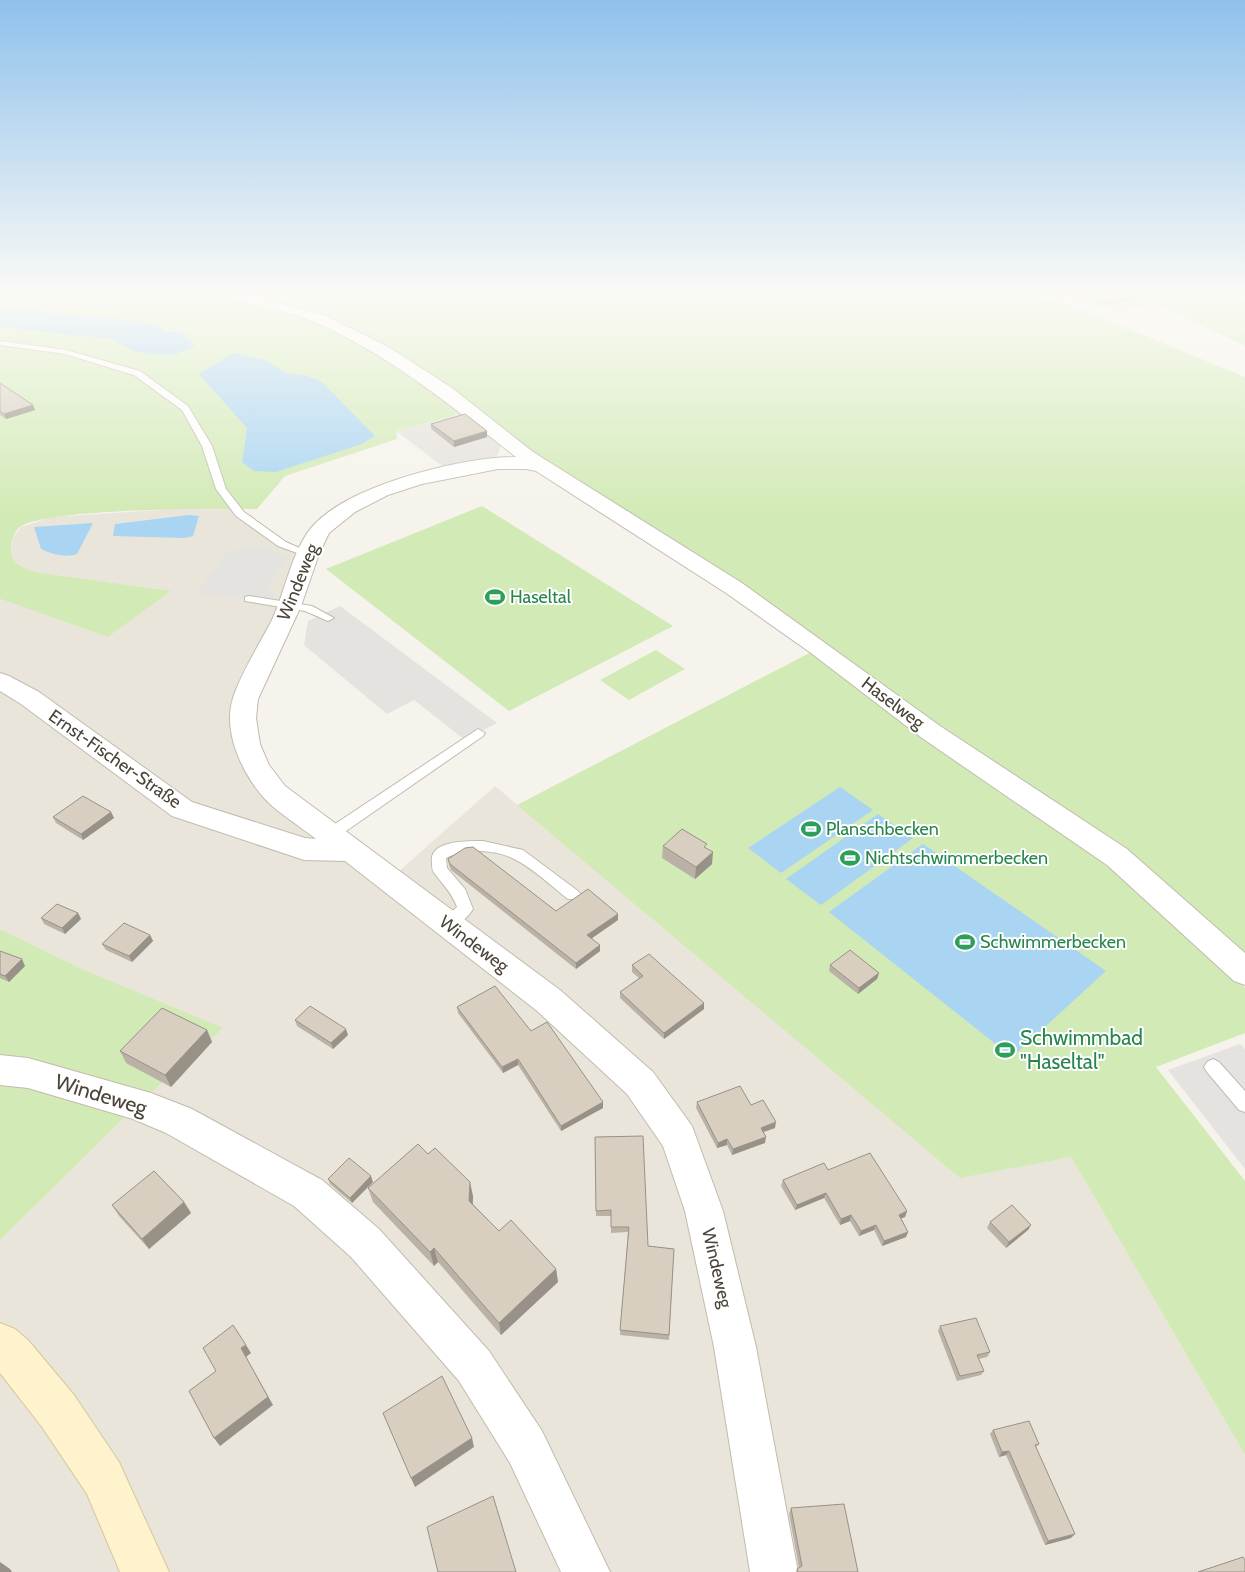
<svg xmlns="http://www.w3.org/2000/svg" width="1245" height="1572" font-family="Cabin,sans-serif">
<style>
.residential{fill:#eae5da}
.industrial{fill:#e6e2dd}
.green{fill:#d2eab5}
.parking{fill:#e5e3e0}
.water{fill:#a9d4f2}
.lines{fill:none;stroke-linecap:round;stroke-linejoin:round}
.lane-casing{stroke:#c2bbae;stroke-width:2}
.street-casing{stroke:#c2bbae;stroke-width:2}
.secondary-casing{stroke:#d6c79b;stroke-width:2}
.lane{fill:#fff;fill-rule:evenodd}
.street{fill:#fff;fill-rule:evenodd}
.secondary{fill:#fff3cd;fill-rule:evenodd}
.wall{fill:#bab2a6}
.shaded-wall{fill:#979187}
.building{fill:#d8cfc1;stroke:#979187}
.labels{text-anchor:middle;stroke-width:4;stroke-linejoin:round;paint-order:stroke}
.street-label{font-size:18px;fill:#4b4439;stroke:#fff}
.leisure-label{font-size:18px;fill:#27864d;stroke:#fff;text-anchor:start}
.near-leisure-label{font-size:21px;fill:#27864d;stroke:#fff;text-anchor:start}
.near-street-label{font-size:21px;fill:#4b4439;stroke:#fff}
</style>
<rect width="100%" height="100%" fill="#f6f3ec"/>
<!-- residential -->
<polygon class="residential" points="205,507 235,508 282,544 308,554 245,699 257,768 388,881 495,786 960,1177 1071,1157 1245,1455 1245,1572 0,1572 0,1240 138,1104 84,970 0,929 0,599 108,637 170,591 35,572 21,567 13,560 10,550 14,536 21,527 52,517"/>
<!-- industrial -->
<polygon class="industrial" points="468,413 503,440 496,459 448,470 396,431"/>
<!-- green -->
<g class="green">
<path d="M0 296H1039L1083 310 1245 377V963L1198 919 466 413 396 431 397 439 285 476 257 509C219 508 45 508 20 527 14 531 10 544 11 551 12 565 24 568 35 572L171 591 108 637 0 599Z"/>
<polygon points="1071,296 1245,296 1245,346 1155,303 1118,312"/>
<polygon points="482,506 673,626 509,711 326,569"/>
<polygon points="819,648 1117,857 1245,988 1245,1033 1156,1067 1245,1181 1245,1455 1071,1157 960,1178 517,805"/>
<polygon points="656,650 685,669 629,700 600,680"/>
<polygon points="0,929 84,970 223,1028 138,1104 0,1240"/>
</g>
<!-- parking -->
<g class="parking">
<polygon points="260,546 288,557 268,588 276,594 274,599 261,600 196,594 227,552"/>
<polygon points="340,606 497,723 465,740 414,700 387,714 304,645 308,621"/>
<polygon points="1240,1044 1245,1049 1245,1169 1168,1070"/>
</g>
<!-- water -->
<g class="water">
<polygon points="0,308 72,314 159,325 163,331 182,333 195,346 175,355 155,355 137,352 108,338 67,335 0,326"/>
<polygon points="234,353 264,360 286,373 307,376 321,381 375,436 362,444 276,472 254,471 242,462 247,428 199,374"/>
<polygon points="189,515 199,516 193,536 184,538 113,536 115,524"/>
<path d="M93 523 77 554C66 558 51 554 41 549L34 527Z"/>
<polygon points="840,787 873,810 781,873 748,848"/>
<polygon points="878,814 913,838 821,905 786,879"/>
<polygon points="923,844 1106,971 1012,1057 829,912"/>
</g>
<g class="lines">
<defs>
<g id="lane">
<polygon points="0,341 66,350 140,371 188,406 212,446 226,489 244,512 286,542 313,554 308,557 278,546 236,516 216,489 202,446 182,410 134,375 65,354 0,345"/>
<polygon points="249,596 312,606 334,618 328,621 305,611 245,601 245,597"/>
<polygon points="478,729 485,733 483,736 336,838 326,838 324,834 326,830"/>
<path d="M483 841 523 850 578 891 581 895 578 899H568C551 886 533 868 514 859 495 849 465 848 446 858L447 868 465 889 473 909C467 919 452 931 441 927L439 923 457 907C452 893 444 886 435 874 432 871 432 867 432 863 428 840 467 841 483 841Z"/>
<polygon points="1213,1059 1219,1062 1245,1091 1245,1112 1239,1110 1207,1072 1204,1067 1207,1062"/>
</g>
<g id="street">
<path d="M230 296H254L326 316 390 348 452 388 533 452 742 583 940 726 1127 849 1245 953V985L1234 981 1107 865 922 738 811 653 726 593 536 471 526 469H498L422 484 388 495 355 512 329 533 319 554 301 606 258 699 256 718 260 744 269 765 285 786 560 990 653 1072 692 1126 723 1211 756 1347 798 1572H750L714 1347 685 1211 663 1146 627 1094 536 1010 345 861 304 860 172 816 21 704 0 691V673L9 676 39 692 192 802 305 838 316 839C300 826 279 814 265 799 243 775 222 732 233 698 241 673 259 645 272 620 285 592 292 550 312 527 348 485 462 457 516 457 453 407 391 356 317 323 290 311 260 306 232 299Z"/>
<polygon points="0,1055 28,1058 151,1093 192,1109 322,1180 379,1229 489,1351 542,1431 610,1572 561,1572 510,1463 459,1381 351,1257 294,1206 166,1133 133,1119 28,1088 0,1085"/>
</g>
<polygon id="secondary" points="0,1323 15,1329 28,1340 74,1395 119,1462 169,1572 120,1572 87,1494 42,1427 0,1373"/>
</defs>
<!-- lane casing -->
<use href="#lane" class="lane-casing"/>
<!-- street casing -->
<use href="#street" class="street-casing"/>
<!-- secondary casing -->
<use href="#secondary" class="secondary-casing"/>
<!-- lane -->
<use href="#lane" class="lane"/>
<!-- street -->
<use href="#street" class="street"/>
<!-- secondary -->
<use href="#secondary" class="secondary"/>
</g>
<!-- wall -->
<g class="wall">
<polygon points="1081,296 1155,296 1103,305"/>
<polygon points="0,383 33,405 35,410 6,419 0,415"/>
<polygon points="431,424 487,431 487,437 454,447 431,429"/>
<polygon points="111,812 114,818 83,840 56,823 53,817"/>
<polygon points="663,846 712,864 695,879 662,858"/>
<polygon points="448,859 556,911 618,920 592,938 600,951 576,969 451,870 449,865"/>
<polygon points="78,913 81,919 65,934 44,924 41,918"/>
<polygon points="150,935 153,941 132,962 106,950 102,944"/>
<polygon points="0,951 25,966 9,982 0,978"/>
<polygon points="632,965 704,1003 704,1009 664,1039 620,998 620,992 639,978 632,972"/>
<polygon points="830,965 879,973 877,979 858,994 829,971"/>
<polygon points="457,1007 531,1031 603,1108 561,1131 518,1065 503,1073 458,1013"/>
<polygon points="295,1020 348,1035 333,1049 297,1026"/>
<polygon points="207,1030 212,1042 171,1087 126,1063 120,1051"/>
<polygon points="697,1102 751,1105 775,1128 764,1132 765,1143 732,1155 727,1145 717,1148 696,1108"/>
<polygon points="595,1137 648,1246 674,1249 669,1340 620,1335 628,1232 611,1233 611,1216 596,1216"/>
<polygon points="428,1154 473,1196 473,1204 499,1231 556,1269 558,1282 501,1335 438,1262 434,1266 373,1202 368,1188"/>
<polygon points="828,1170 907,1211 905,1217 901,1218 908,1232 906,1237 882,1246 874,1230 859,1236 850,1221 840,1225 824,1198 795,1210 781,1186 783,1180"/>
<polygon points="328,1179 373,1182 352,1203 330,1184"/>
<polygon points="184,1202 191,1213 149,1249 119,1216 112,1205"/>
<polygon points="990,1222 1031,1225 1028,1230 1006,1248 987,1228"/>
<polygon points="940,1326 990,1352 987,1357 979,1359 984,1371 981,1375 957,1381 938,1331"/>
<polygon points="993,1430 1039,1444 1036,1447 1071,1538 1045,1545 1006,1455 999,1457 990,1434"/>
<polygon points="791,1508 858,1572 796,1572 797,1569 799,1568 789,1514"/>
</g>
<!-- shaded-wall -->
<g class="shaded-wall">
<polygon points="1133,296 1155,296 1103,305 1105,301"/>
<polygon points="33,405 35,410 6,419 4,414"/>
<polygon points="487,431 487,437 454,447 454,441"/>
<polygon points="111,812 114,818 83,840 81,834"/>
<polygon points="713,852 712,864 695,879 696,867"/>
<polygon points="78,913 81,919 65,934 62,928"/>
<polygon points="618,914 618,920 588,941 587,935"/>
<polygon points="150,935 153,941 132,962 129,956"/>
<polygon points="600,945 600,951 576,969 576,963"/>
<polygon points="22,959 25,966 9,982 5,976"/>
<polygon points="879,973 877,979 858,994 859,988"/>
<polygon points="704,1003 704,1009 664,1039 664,1033"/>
<polygon points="346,1029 348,1035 333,1049 331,1043"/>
<polygon points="207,1030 212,1042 171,1087 165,1075"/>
<polygon points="518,1059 518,1065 503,1073 502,1067"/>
<polygon points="603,1102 603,1108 561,1131 561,1126"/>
<polygon points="776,1122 775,1128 760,1133 761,1128"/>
<polygon points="766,1137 765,1143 732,1155 733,1149"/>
<polygon points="727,1139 727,1145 717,1148 718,1143"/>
<polygon points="371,1176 373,1182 352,1203 350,1198"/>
<polygon points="470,1182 473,1196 472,1215 469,1201"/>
<polygon points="826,1193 824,1198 795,1210 797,1205"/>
<polygon points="184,1202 191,1213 149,1249 142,1239"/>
<polygon points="907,1211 905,1217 897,1220 899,1215"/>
<polygon points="851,1215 850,1221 840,1225 841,1219"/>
<polygon points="876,1225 874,1230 859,1236 861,1231"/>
<polygon points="1031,1225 1028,1230 1006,1248 1009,1242"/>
<polygon points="908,1232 906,1237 882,1246 884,1241"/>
<polygon points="434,1248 438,1262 434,1266 430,1252"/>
<polygon points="556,1269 558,1282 501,1335 499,1323"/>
<polygon points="246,1345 251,1353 246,1357 273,1405 220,1446 214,1438 241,1348"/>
<polygon points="472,1438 474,1447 415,1487 411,1478"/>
<polygon points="1009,1451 1006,1455 999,1457 1002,1452"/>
<polygon points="1075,1534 1071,1538 1045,1545 1048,1541"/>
<polygon points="0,1562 10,1569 12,1572 0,1572"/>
</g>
<!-- building -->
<g class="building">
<polygon points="1093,296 1133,296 1105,301"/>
<polygon points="0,383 33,405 4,414 0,411"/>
<polygon points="465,414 487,431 454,441 431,424"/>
<polygon points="83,796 111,812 81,834 53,817"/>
<polygon points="682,829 707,844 704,847 713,852 696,867 663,846"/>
<polygon points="473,847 556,911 588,889 618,914 587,935 600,945 576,963 450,864 448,859 465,848"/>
<polygon points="57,904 78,913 62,928 41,918"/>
<polygon points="124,923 150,935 129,956 102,944"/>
<polygon points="850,950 879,973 859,988 830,965"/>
<polygon points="0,951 22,959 5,976 0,974"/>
<polygon points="649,954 704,1003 664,1033 620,992 643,976 632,965"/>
<polygon points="495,986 531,1031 547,1022 603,1102 561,1126 518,1059 502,1067 457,1007"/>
<polygon points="310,1006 346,1029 331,1043 295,1020"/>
<polygon points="162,1008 207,1030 165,1075 120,1051"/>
<polygon points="740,1086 751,1105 763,1100 776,1122 761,1128 766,1137 733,1149 727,1139 718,1143 697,1102"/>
<polygon points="643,1136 648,1246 674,1249 669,1335 620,1330 629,1227 611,1227 611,1210 596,1211 595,1137"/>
<polygon points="418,1144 428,1154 435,1148 470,1182 469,1201 499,1231 511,1220 556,1269 499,1323 434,1248 430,1252 368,1188"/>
<polygon points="870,1153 907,1211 899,1215 908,1232 884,1241 876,1225 861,1231 851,1215 841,1219 826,1193 797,1205 783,1180 824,1163 828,1170"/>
<polygon points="349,1158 371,1176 350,1198 328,1179"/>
<polygon points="154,1171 184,1202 142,1239 112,1205"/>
<polygon points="1012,1205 1031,1225 1009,1242 990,1222"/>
<polygon points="976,1318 990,1352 977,1355 984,1371 960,1376 940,1326"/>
<polygon points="233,1325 246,1345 241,1348 268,1397 214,1438 189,1391 216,1371 203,1348"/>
<polygon points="442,1376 472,1438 411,1478 383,1413"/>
<polygon points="1029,1421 1039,1444 1035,1445 1075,1534 1048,1541 1009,1451 1002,1452 993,1430"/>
<polygon points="493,1496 516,1572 438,1572 427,1527"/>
<polygon points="844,1504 858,1572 798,1572 797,1569 802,1566 791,1508"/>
<polygon points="1243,1557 1245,1560 1245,1572 1198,1572"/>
</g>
<!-- sky -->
<linearGradient id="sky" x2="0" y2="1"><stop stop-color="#8fc1ec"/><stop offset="0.57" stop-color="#fbfaf6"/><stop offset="1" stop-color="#fbfaf6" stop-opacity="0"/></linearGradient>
<rect width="1245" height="516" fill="url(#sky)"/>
<!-- icons -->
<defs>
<symbol id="stadium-bare" viewBox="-9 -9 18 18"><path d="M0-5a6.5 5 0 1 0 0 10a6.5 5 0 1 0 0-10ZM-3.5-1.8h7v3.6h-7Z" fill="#2e9e5b" stroke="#fff" stroke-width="2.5" paint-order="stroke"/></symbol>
</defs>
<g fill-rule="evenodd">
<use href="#stadium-bare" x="481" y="583" width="28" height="28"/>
<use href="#stadium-bare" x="797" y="815" width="28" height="28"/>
<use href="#stadium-bare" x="836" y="844" width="28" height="28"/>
<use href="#stadium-bare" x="951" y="928" width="28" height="28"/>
<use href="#stadium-bare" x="991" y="1036" width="28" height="28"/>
</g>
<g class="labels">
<!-- street labels -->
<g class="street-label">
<text transform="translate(298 582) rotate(-68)" y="6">Windeweg</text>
<text transform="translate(893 703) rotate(37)" y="6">Haselweg</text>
<text transform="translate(115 759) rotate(35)" y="6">Ernst-Fischer-Straße</text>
<text transform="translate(474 944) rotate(37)" y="6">Windeweg</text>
<text transform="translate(717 1268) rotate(77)" y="6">Windeweg</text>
</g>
<!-- leisure labels -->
<g class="leisure-label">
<text x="510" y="603">Haseltal</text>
<text x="826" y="835">Planschbecken</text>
<text x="865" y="864">Nichtschwimmerbecken</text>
<text x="980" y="948">Schwimmerbecken</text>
</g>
<!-- near-leisure labels -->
<g class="near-leisure-label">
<text x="1020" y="1045">Schwimmbad<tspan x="1020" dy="24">"Haseltal"</tspan></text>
</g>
<!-- near-street labels -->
<g class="near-street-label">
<text transform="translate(101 1095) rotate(17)" y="7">Windeweg</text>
</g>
</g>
</svg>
